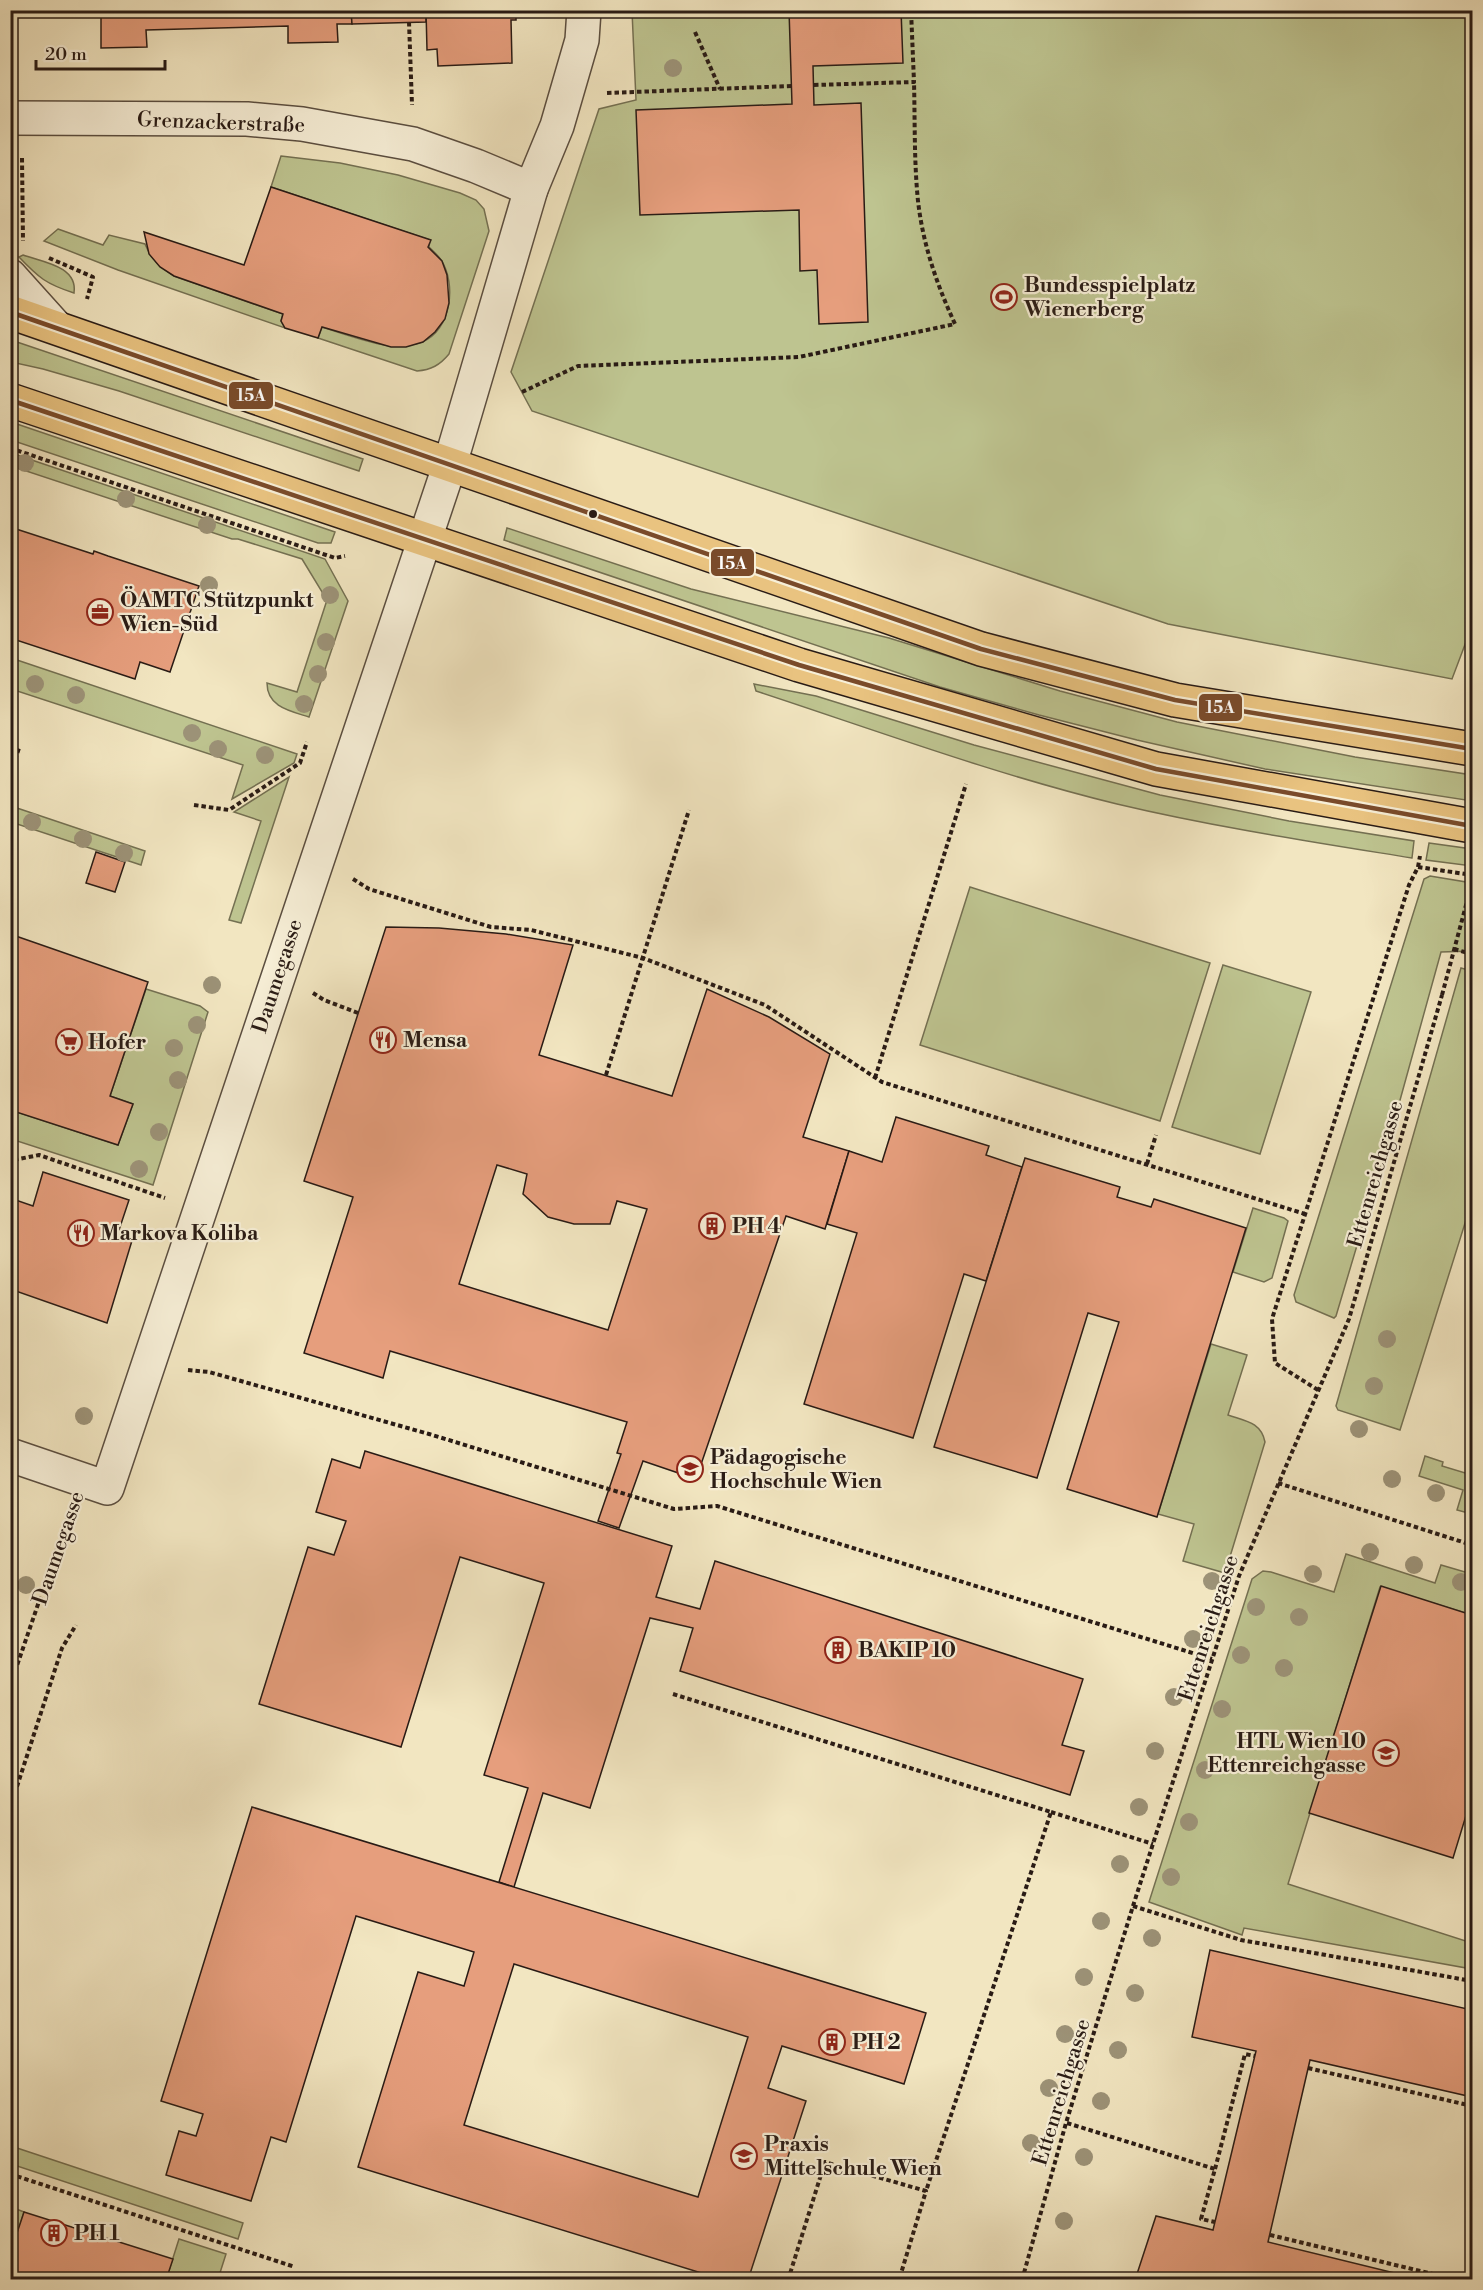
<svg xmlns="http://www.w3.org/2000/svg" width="1483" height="2290" font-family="'Libre Bodoni',serif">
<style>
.green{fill:#bec490;stroke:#747052;stroke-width:1.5}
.building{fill:#e69e7d;stroke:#291b15;stroke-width:1.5;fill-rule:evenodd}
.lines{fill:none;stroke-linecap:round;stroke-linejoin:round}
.street-casing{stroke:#5b4e40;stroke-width:36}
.primary-casing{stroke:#291b15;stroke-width:36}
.path{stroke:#291b15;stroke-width:4;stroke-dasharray:4.5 3;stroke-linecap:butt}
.street{stroke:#f7efd7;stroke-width:33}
.primary{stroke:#e9c380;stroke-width:33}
.path-bridge{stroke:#291b15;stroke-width:4;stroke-dasharray:4.5 3;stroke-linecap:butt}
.bus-1-casing{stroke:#f7efd7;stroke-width:9}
.bus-1{stroke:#7a4b2a;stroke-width:4.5}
.tree{fill:#9c9277}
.bus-dot{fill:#291b15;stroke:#f7efd7;stroke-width:2}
.labels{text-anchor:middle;stroke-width:4.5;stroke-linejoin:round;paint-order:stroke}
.street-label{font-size:21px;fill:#291b15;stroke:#f7efd7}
.poi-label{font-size:21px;font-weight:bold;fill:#291b15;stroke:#f7efd7;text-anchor:start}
.line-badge{stroke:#f7efd7;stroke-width:2}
.badge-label{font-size:16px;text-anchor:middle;font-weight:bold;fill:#fff}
</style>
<rect width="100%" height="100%" fill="#f2e6c1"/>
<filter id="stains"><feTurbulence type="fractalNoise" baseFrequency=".00333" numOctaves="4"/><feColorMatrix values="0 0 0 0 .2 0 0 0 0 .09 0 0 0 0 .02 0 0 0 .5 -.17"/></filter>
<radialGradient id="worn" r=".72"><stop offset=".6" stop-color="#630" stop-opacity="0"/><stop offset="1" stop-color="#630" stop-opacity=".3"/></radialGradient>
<!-- green -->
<g class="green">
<polygon points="632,11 1472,11 1472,626 1452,679 1168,624 532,411 511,372 599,109 636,100"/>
<polygon points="11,137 16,137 17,235 11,238"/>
<path d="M281 156 340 163 398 175 460 193 476 200 484 209 489 231 449 354C440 365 431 370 417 371L318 338 322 327C337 332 381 347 394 346 402 346 414 345 422 342 451 331 457 284 441 260 438 255 433 251 429 247L430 240 271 187Z"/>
<path d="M58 229 103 245 109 235 145 244C151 259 160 267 174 276L283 314 281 321 285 328 118 270 44 241Z"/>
<path d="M23 255C42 262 78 266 74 293 46 284 39 278 19 257Z"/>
<polygon points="11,340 363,459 359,471 119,391 43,369 11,362"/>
<polygon points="11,422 335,532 331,543 318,543 11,440"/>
<path d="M11 453 325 559 348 601 309 717C290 711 267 707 267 683L297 692 327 600 302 559 238 539H232L11 466Z"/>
<polygon points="507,528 691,589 889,638 1060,691 1177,722 1355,757 1472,775 1472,801 1265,769 1137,740 1039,715 940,687 504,540"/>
<polygon points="11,658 297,754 294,763 232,799 243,765 11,689"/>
<path d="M754 684 816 696 974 745 1160 795 1289 821 1414 841 1412 858C1313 842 1214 827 1117 804 994 774 875 730 756 691Z"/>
<polygon points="289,777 241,923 229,920 261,821 234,812"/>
<polygon points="11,806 145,851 141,865 11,822"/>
<polygon points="1429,843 1472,849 1472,866 1426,860"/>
<polygon points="1430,876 1472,883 1472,951 1441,952 1397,1111 1336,1316 1334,1318 1296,1302 1294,1295 1424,879"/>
<polygon points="970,887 1210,963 1160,1121 920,1045"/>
<polygon points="1223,965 1311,992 1260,1154 1172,1127"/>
<polygon points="1461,968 1472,971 1472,1201 1400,1430 1338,1410 1336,1406"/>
<polygon points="146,989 200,1006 208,1012 153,1185 11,1139 11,1110 118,1145 133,1104 110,1096"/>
<polygon points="1253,1208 1284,1218 1288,1221 1272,1278 1264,1282 1233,1272"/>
<path d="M1211 1344 1247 1355 1228 1415C1245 1421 1261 1422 1265 1442L1225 1573 1183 1561 1194 1524 1158 1514Z"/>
<polygon points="1425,1456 1443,1462 1442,1466 1472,1475 1472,1514 1457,1510 1463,1490 1419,1476"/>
<polygon points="1346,1554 1435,1583 1441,1565 1472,1574 1472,1615 1380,1587 1288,1884 1472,1943 1472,1969 1244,1928 1242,1935 1149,1902 1252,1579 1263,1571 1271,1572 1334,1592"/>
<polygon points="11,2146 243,2223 238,2239 11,2164"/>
<polygon points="11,2207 24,2212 11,2254"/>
<polygon points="179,2239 226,2254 218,2279 166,2280"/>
</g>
<!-- building -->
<g class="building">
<polygon points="101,10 351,10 352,24 337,24 338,42 288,43 288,26 146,30 147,47 101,48"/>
<polygon points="351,10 426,10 426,22 352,24"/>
<polygon points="426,10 516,10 516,20 511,20 512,63 438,66 437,49 427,50"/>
<polygon points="789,10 901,10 903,63 813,66 814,105 861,103 868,322 819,324 817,270 800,271 799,210 640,215 636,110 792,104"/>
<polygon points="271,187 431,240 428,247 442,261 447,275 449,303 445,319 435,332 423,342 406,347 391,347 322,327 318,338 285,328 281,321 283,314 174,276 160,267 149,254 144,232 244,265"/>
<polygon points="10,527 93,554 94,551 108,556 199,586 170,672 140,662 135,679 10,638"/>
<polygon points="96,852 125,862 115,892 86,883"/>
<path d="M386 927 439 928 506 934 573 945 539 1055 672 1096 707 989 769 1017 830 1054 803 1137 849 1151 825 1229 786 1216 696 1479 643 1461 619 1528 598 1521 621 1454 617 1453 627 1422 390 1351 383 1378 304 1353 353 1197 304 1181ZM497 1165 527 1174 523 1194 548 1217 574 1224H610L617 1201 647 1209 608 1330 459 1284Z"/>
<polygon points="10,934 148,982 110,1096 133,1104 118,1145 10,1110"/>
<polygon points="896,1117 989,1146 986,1155 1022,1167 986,1281 964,1274 913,1438 804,1404 857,1233 827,1224 849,1151 882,1162"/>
<polygon points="1025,1158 1120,1187 1117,1197 1151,1207 1154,1199 1246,1228 1157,1517 1067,1489 1119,1322 1088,1313 1037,1478 934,1447"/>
<polygon points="43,1172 129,1200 119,1230 134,1234 107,1323 10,1289 10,1198 33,1206"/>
<polygon points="365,1451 672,1546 656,1597 700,1609 715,1561 1083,1679 1062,1745 1084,1751 1070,1795 680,1671 693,1628 650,1618 590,1808 543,1793 514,1887 499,1882 528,1788 484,1775 544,1583 460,1557 401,1747 259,1704 308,1547 334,1555 346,1521 316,1512 332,1459 360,1468"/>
<polygon points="1381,1586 1472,1615 1472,1796 1453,1858 1309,1813"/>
<path d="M252 1807 926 2013 904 2084 782 2046 768 2088 806 2101 748 2280H724L358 2167 418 1972 464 1986 474 1952 356 1916 286 2142 271 2137 251 2201 166 2175 179 2131 196 2136 203 2114 161 2101ZM514 1964 748 2037 698 2197 464 2125Z"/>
<polygon points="1210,1950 1472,2010 1472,2097 1310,2060 1268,2242 1423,2280 1135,2280 1156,2216 1213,2230 1256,2051 1192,2037"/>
<polygon points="24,2212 173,2259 166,2280 10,2280 10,2254"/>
</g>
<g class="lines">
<defs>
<g id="street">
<polyline points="10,118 247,119 302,124 413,144 476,166 531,189"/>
<polyline points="10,276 55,326"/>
<polyline points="10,1455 107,1488 450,464 531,189 557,126 582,40 584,10"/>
</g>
<g id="primary">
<polyline points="10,312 981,649 1175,700 1472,749"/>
<polyline points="10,400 799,665 1156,769 1472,826"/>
</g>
</defs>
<!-- street casing -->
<use href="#street" class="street-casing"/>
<!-- primary casing -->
<use href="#primary" class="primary-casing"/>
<!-- path -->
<g class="path">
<polyline points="409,22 412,105"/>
<polyline points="695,32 720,89"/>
<polyline points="814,85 914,82 911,10"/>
<polyline points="607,93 792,86"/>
<polyline points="22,158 23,241"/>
<polyline points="49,258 93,277 87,299"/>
<path d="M522 392 578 366 799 357 955 324C937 285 923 245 918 201 914 162 915 121 914 82"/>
<polyline points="10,448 335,558 345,556"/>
<polyline points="10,774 19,748"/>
<polyline points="194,805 229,810 300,763 307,742"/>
<polyline points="1418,867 1472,875"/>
<polyline points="353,879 369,889 491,927 531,930 643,958 765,1005 882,1082 1305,1214"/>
<polyline points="1454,949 1468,953 1472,957"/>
<polyline points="313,993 324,1000 358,1013"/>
<polyline points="606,1075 689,810"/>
<polyline points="875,1078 966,784"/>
<polyline points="14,1160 39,1155 165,1198"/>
<polyline points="1147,1164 1156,1135"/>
<polyline points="188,1370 209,1372 429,1434 674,1509 717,1506 1212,1659"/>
<polyline points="1318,1390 1275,1363 1272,1319 1409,885 1418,867 1420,856"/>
<polyline points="1278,1483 1472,1545"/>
<polyline points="10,1686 68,1517"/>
<polyline points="673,1694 1051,1812 926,2191"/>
<polyline points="10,1808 62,1648 76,1625"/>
<polyline points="1051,1812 1153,1844"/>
<polyline points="1133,1906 1241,1940 1472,1981"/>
<polyline points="1308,2068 1472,2106"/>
<polyline points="1067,2123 1215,2169 1201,2219 1215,2222"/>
<polyline points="1215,2169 1245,2054 1255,2056"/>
<polyline points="10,2174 295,2267"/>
<polyline points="1270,2235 1458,2280"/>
<polyline points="788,2280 825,2162 926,2191 899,2280"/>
<polyline points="1022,2280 1066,2123 1133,1906 1239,1576 1349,1319 1442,995"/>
</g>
<!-- street -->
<use href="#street" class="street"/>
<!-- primary -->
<use href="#primary" class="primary"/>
<!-- path-bridge -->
<polyline class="path-bridge" points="1442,995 1469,894 1472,870"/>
<defs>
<g id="bus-1">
<polyline points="10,312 981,649 1175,700 1472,749"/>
<polyline points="10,400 799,665 1156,769 1472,826"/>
</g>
</defs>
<!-- bus-1 casing -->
<use href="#bus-1" class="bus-1-casing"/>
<!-- bus-1 -->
<use href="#bus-1" class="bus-1"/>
</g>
<!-- trees -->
<g class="tree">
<circle cx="673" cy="68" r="9"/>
<circle cx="25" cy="463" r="9"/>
<circle cx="126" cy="499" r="9"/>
<circle cx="207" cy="525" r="9"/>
<circle cx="209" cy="585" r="9"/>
<circle cx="330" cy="595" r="9"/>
<circle cx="326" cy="642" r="9"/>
<circle cx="318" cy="674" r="9"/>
<circle cx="35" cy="684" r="9"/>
<circle cx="76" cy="695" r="9"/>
<circle cx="304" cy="704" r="9"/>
<circle cx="192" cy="733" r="9"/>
<circle cx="218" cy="749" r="9"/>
<circle cx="265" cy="755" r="9"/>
<circle cx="32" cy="822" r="9"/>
<circle cx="83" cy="839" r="9"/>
<circle cx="124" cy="853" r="9"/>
<circle cx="212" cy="985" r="9"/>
<circle cx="197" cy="1025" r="9"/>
<circle cx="174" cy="1048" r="9"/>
<circle cx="178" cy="1080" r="9"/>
<circle cx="159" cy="1132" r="9"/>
<circle cx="139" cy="1169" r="9"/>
<circle cx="1387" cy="1339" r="9"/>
<circle cx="1374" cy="1386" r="9"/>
<circle cx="84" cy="1416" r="9"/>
<circle cx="1359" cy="1429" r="9"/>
<circle cx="1392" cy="1479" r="9"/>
<circle cx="1436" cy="1493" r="9"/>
<circle cx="1370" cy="1552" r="9"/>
<circle cx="1414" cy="1565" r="9"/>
<circle cx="1313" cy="1574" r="9"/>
<circle cx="1212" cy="1581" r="9"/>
<circle cx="1461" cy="1582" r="9"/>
<circle cx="26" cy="1585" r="9"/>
<circle cx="1256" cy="1607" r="9"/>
<circle cx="1299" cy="1617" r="9"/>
<circle cx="1193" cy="1639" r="9"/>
<circle cx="1241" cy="1655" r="9"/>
<circle cx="1284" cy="1668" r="9"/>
<circle cx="1174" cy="1697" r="9"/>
<circle cx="1222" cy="1709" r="9"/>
<circle cx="1155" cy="1751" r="9"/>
<circle cx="1205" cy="1770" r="9"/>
<circle cx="1139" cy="1807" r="9"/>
<circle cx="1189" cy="1822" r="9"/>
<circle cx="1120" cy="1864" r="9"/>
<circle cx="1171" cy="1877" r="9"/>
<circle cx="1101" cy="1921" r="9"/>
<circle cx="1152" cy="1938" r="9"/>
<circle cx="1084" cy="1977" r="9"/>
<circle cx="1135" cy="1993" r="9"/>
<circle cx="1065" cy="2034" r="9"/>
<circle cx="1118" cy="2050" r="9"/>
<circle cx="1049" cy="2088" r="9"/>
<circle cx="1101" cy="2101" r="9"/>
<circle cx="1031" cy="2143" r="9"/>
<circle cx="1084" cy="2157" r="9"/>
<circle cx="1064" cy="2221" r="9"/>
</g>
<!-- icons -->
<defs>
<symbol id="stadium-ring" viewBox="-11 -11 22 22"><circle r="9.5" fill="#f7efd7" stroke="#8f2418" stroke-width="1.5"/><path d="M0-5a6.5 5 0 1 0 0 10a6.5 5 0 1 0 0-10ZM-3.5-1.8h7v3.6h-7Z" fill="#8f2418"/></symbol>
<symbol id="office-ring" viewBox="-11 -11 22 22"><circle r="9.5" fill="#f7efd7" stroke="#8f2418" stroke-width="1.5"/><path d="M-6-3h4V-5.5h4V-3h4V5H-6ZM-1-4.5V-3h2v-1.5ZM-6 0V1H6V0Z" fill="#8f2418"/></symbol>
<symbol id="restaurant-ring" viewBox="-11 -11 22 22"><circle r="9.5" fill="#f7efd7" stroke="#8f2418" stroke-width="1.5"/><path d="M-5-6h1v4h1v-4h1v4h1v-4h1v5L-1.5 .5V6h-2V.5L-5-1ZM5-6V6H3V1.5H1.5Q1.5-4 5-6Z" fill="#8f2418"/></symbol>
<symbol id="supermarket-ring" viewBox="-11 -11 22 22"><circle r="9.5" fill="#f7efd7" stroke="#8f2418" stroke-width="1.5"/><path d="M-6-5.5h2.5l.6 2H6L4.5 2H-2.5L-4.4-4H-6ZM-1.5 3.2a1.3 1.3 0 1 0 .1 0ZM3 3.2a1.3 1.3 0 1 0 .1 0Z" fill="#8f2418"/></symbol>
<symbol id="building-ring" viewBox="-11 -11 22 22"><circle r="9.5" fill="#f7efd7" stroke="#8f2418" stroke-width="1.5"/><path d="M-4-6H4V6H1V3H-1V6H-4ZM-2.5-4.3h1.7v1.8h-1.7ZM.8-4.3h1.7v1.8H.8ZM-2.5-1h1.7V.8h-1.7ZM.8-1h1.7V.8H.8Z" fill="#8f2418"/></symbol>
<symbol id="university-ring" viewBox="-11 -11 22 22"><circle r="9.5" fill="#f7efd7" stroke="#8f2418" stroke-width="1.5"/><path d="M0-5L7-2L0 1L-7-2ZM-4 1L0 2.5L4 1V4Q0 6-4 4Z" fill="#8f2418"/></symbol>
<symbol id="school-ring" viewBox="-11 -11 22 22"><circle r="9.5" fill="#f7efd7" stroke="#8f2418" stroke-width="1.5"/><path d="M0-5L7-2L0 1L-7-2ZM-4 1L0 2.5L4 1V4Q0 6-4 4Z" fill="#8f2418"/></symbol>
</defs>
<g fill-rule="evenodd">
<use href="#stadium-ring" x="989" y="282" width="30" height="30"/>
<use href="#office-ring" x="85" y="597" width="30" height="30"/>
<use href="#restaurant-ring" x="368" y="1025" width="30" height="30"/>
<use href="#supermarket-ring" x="54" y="1027" width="30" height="30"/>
<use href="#building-ring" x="697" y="1211" width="30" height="30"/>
<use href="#restaurant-ring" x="66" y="1218" width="30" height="30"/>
<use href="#university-ring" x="675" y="1454" width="30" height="30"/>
<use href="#building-ring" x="823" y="1635" width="30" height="30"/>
<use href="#school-ring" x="1371" y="1738" width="30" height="30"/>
<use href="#building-ring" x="817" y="2027" width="30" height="30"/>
<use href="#school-ring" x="729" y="2141" width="30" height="30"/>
<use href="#building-ring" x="39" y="2218" width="30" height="30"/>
</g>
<!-- markers -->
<circle class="bus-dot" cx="593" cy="514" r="5"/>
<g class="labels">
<!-- street labels -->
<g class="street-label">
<text transform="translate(221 122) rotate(2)" y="7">Grenzackerstraße</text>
<text transform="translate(277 976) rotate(-72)" y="7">Daumegasse</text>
<text transform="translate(1375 1174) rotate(-74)" y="7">Ettenreichgasse</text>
<text transform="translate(58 1548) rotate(-71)" y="7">Daumegasse</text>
<text transform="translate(1208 1628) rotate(-72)" y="7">Ettenreichgasse</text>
<text transform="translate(1061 2092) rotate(-73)" y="7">Ettenreichgasse</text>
</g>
<!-- poi labels -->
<g class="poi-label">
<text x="1024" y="292">Bundesspielplatz<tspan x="1024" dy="24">Wienerberg</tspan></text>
<text x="120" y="607">ÖAMTC Stützpunkt<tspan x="120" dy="24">Wien-Süd</tspan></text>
<text x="403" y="1047">Mensa</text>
<text x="88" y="1049">Hofer</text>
<text x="732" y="1233">PH 4</text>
<text x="100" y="1240">Markova Koliba</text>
<text x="710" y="1464">Pädagogische<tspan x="710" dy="24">Hochschule Wien</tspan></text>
<text x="858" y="1657">BAKIP 10</text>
<text x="1366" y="1748" text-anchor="end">HTL Wien 10<tspan x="1366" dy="24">Ettenreichgasse</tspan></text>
<text x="852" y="2049">PH 2</text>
<text x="764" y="2151">Praxis<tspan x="764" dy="24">Mittelschule Wien</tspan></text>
<text x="74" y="2240">PH 1</text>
</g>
</g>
<g class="line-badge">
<rect x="228" y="381" width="46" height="29" rx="6" fill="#7a4b2a"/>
<rect x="710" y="548" width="45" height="29" rx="6" fill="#7a4b2a"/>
<rect x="1198" y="693" width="45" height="29" rx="6" fill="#7a4b2a"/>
</g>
<g class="badge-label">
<text x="251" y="401">15A</text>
<text x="732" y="569">15A</text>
<text x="1220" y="713">15A</text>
</g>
<!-- margin -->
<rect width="1483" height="2290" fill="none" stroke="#f2e6c1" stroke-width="36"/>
<rect x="12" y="12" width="1459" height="2266" fill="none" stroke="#291b15" stroke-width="3"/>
<rect x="18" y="18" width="1447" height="2254" fill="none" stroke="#291b15" stroke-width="1.5"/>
<!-- scale -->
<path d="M36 60v9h129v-9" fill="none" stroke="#291b15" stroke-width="3"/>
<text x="45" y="60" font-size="18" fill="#291b15" stroke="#f7efd7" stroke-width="4.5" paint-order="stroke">20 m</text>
<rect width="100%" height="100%" filter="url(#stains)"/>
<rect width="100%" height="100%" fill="url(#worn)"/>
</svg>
